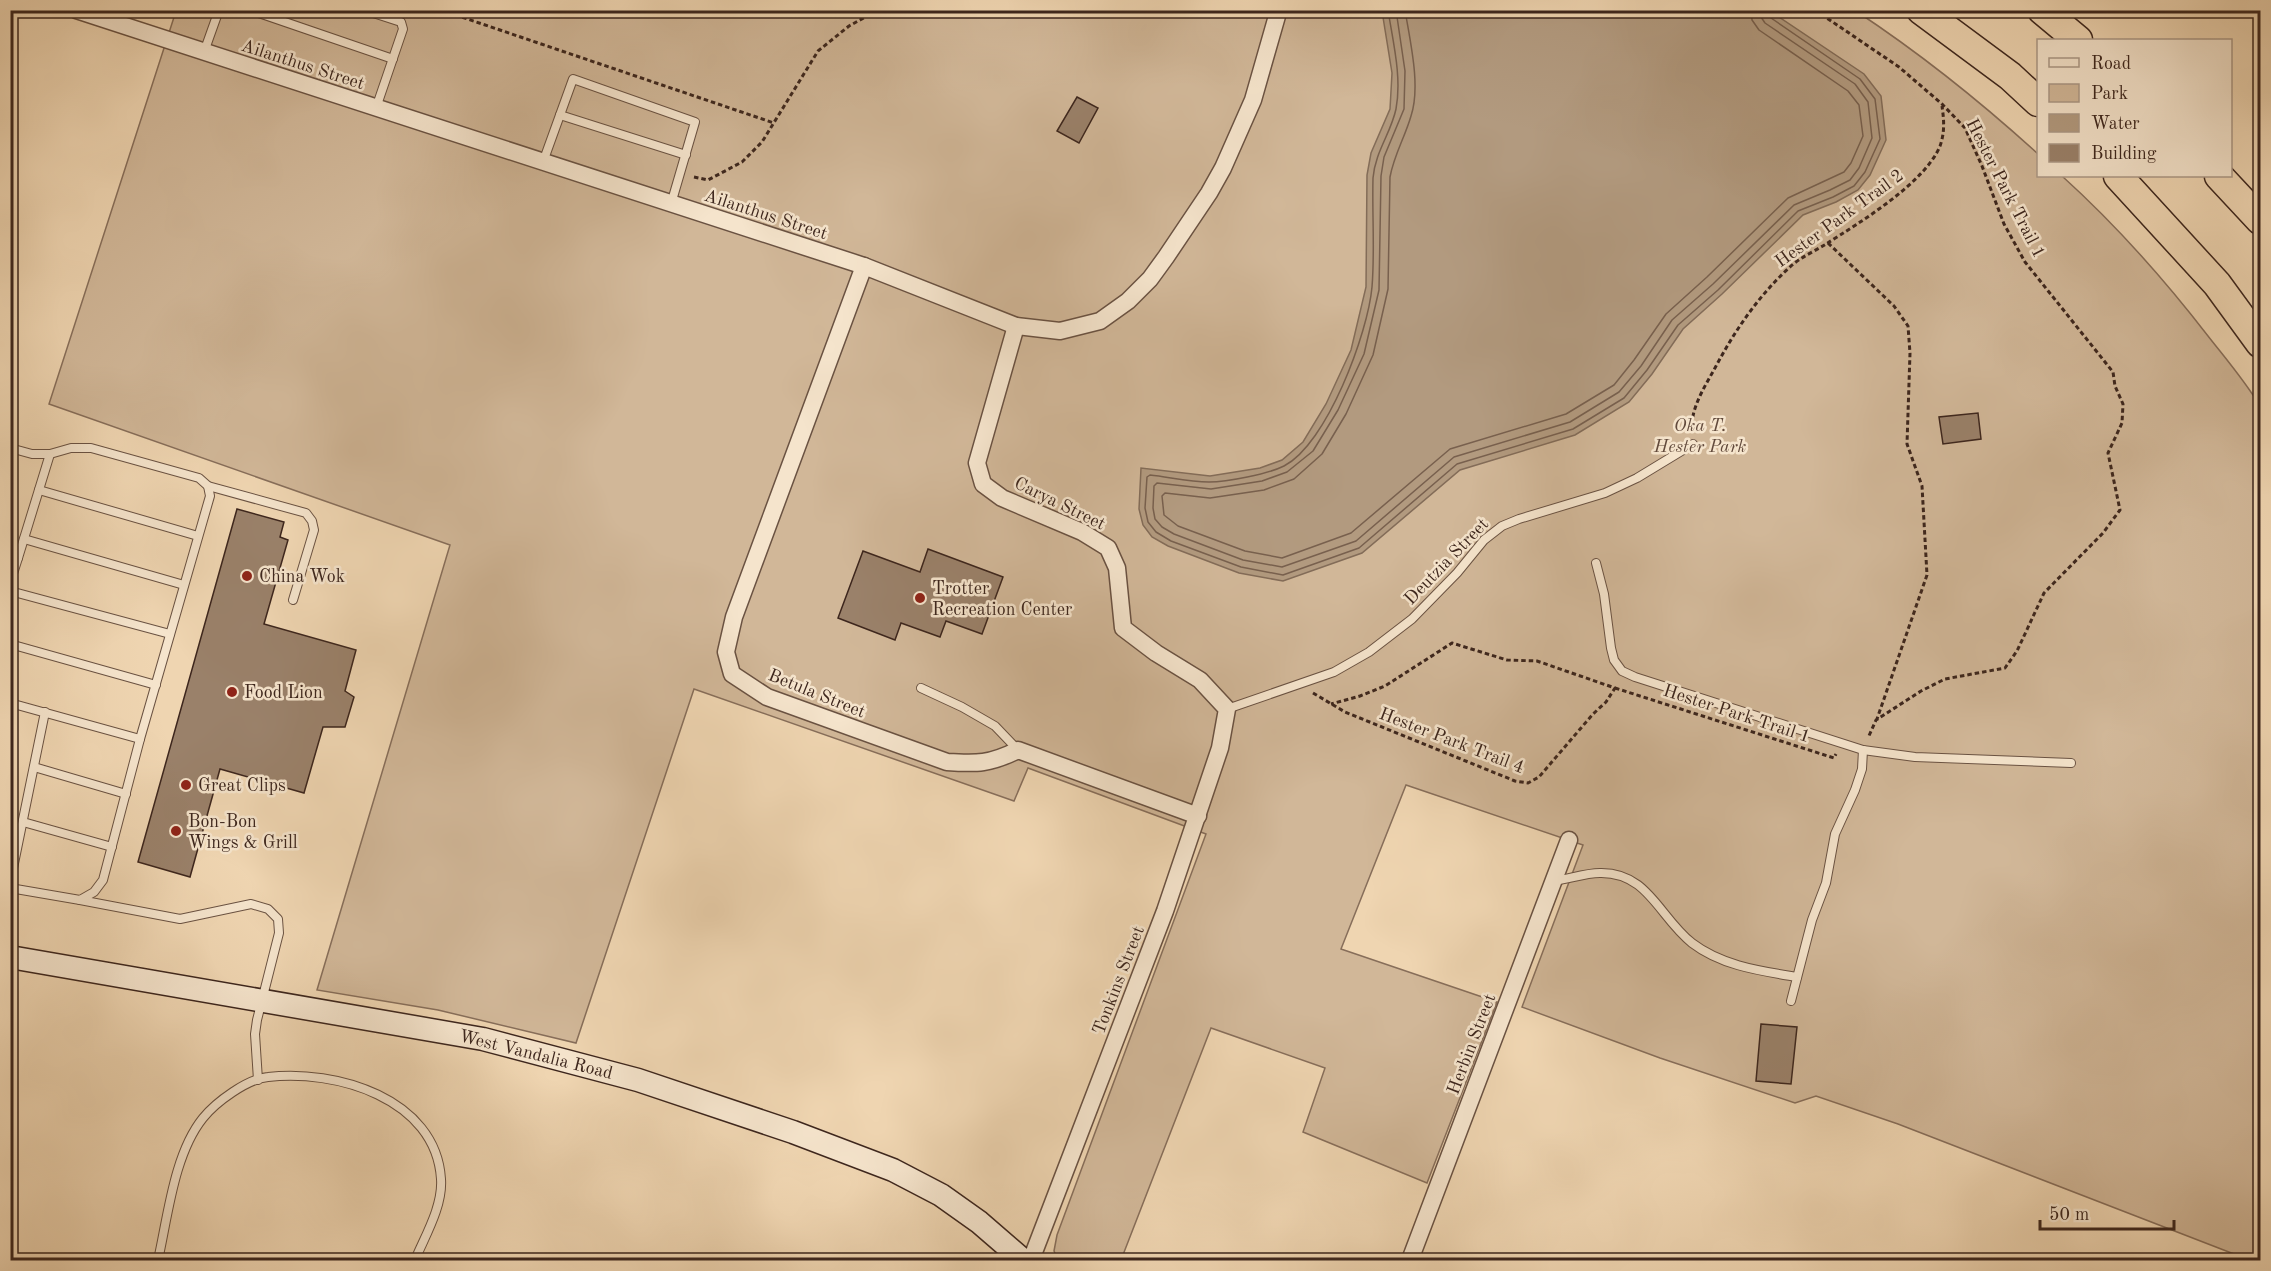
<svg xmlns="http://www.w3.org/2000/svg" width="2271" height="1271" font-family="'Old Standard TT',serif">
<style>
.green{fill:#d1b798;stroke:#876e5a;stroke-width:1.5}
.water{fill:#b29a7f;stroke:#836c58;stroke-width:1.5}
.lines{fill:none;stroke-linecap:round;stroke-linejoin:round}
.shore{stroke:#78604e;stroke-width:1.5}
.building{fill:#9a816a;stroke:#3d261d;stroke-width:1.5}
.lane-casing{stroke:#6a5242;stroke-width:10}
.street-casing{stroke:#6a5242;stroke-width:19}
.secondary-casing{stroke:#3d261d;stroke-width:25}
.highway-casing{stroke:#3d261d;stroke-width:31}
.path{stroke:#3d261d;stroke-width:3;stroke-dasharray:4.5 3;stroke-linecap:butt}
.lane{stroke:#f5e4cc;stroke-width:8}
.street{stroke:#f5e4cc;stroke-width:16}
.secondary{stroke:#f5e4cc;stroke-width:22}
.highway{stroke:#efd5b1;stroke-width:28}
.poi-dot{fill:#8f2418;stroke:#f5e4cc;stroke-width:2}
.labels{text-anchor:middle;stroke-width:5;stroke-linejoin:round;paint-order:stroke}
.street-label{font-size:18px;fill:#3d261d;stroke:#f5e4cc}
.park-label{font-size:18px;font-style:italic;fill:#624a3c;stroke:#f5e4cc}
.poi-label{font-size:18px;fill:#3d261d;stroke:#f5e4cc;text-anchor:start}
</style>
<rect width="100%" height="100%" fill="#efd5b1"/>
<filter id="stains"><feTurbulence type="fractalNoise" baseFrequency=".00333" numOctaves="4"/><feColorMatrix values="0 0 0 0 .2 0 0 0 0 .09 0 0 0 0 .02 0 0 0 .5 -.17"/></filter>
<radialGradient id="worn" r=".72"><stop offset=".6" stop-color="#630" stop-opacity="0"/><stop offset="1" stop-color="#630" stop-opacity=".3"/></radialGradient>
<!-- green -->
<path class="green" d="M176 11H1856C1921 54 1981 102 2038 154V176H2062C2115 224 2164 279 2208 336 2226 359 2245 381 2260 406V1260H2232L2234 1254 1898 1124 1816 1096 1795 1103 1660 1058 1522 1007 1583 845 1406 785 1341 949 1497 1002 1427 1183 1303 1132 1325 1068 1211 1028 1121 1260H1058L1054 1251 1057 1235 1206 834 1028 768 1014 801 694 689 576 1043 438 1010 317 990 450 545 49 404Z"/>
<!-- water -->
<polygon class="water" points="1382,11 1770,11 1864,74 1881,96 1886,140 1870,175 1858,190 1836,202 1803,215 1722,294 1683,329 1652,374 1629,402 1575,435 1460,470 1362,553 1283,581 1239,573 1168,546 1152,537 1143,525 1139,509 1141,468 1210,476 1260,468 1282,460 1303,442 1326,404 1351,350 1366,287 1367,175 1371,153 1390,109 1392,73"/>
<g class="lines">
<!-- shore -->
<g class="shore">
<path d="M1388 10C1393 42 1402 77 1396 109 1391 133 1375 152 1373 178 1372 214 1375 251 1372 287 1368 333 1327 444 1284 466 1268 474 1227 482 1209 482 1189 482 1169 477 1150 475L1147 477 1145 508 1148 522 1156 532 1171 541 1241 567 1283 575 1359 548 1457 464 1573 429 1624 398 1647 370 1678 325 1718 290 1798 211 1833 197 1854 186 1865 172 1880 139 1875 99 1860 79 1771 18 1768 10"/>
<polyline points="1396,10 1405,71 1404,109 1384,157 1381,176 1379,290 1364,354 1338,410 1313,451 1287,472 1262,481 1211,489 1157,483 1154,486 1153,508 1155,519 1162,527 1174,534 1243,560 1282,567 1356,541 1454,457 1570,422 1619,392 1641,366 1672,320 1713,284 1794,205 1830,190 1850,180 1859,168 1872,138 1868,102 1855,84 1765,23 1761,17 1760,10"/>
<path d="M1405 10C1410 41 1421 86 1411 116 1405 137 1394 155 1390 177L1388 289 1373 355 1346 414 1322 454 1294 479 1264 490 1210 498 1165 493 1162 496 1164 515 1178 526 1245 551 1282 558 1351 533 1450 449 1566 414 1614 385 1634 360 1666 314 1707 277 1788 198 1844 172 1851 163 1863 136 1859 105 1848 91 1759 30 1752 20 1751 10"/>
</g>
</g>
<!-- building -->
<g class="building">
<polygon points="1077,97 1098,108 1079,143 1057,131"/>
<polygon points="1978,413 1981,439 1943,444 1939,417"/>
<polygon points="237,509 284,522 280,537 288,540 264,624 356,650 345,691 354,697 345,727 323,727 304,793 220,769 190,877 138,862"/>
<polygon points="928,549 1003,577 982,634 946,621 940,637 901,623 895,640 838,618 863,551 920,572"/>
<polygon points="1761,1024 1797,1027 1791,1084 1756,1081"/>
</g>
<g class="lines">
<defs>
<g id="lane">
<polyline points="250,10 393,59"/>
<polyline points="364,10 401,22 403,29 376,108"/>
<polyline points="204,52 219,10"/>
<polyline points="560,115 686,155"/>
<polyline points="543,162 573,79 695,122 671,204"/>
<polyline points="10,448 32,454 50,454 71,448 91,448 199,478 208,486 210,496 140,739 103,880 94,892 80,900 10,888"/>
<polyline points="208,486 306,513 312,521 314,530 293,600"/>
<polyline points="39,490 198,536"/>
<polyline points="24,539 184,585"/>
<polyline points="10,556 18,558 50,454"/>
<polyline points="1596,563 1604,594 1611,648 1614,660 1622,671 1635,677 1863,750 1915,757 2071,763"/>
<polyline points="10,583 18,558"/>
<polyline points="10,591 170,634"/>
<polyline points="10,644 156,685"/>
<polyline points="921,688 962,707 995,726 1018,750"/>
<polyline points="10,703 140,739"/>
<polyline points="1227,709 1334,672 1369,652 1412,619 1457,573 1484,540 1502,526 1519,519 1605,493 1637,478 1693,444"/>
<polyline points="34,767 126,794"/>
<polyline points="23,822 112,847"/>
<path d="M1554 881C1569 879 1585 873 1600 873 1648 872 1659 917 1692 943 1722 966 1761 971 1797 977"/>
<polyline points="10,883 45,712"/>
<polyline points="80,900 180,919 251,904 268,909 278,919 279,933 257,1020 255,1034 258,1080"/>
<polyline points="1791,1001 1812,920 1826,883 1835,834 1855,790 1862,769 1863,750"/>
<path d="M158 1260C168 1216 174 1154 203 1118 216 1102 247 1079 268 1077 335 1069 436 1098 441 1179 443 1206 425 1236 415 1260"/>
</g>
<g id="street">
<polyline points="76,10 864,266 1016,326 1060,331 1100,321 1128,301 1150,279 1166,257 1209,193 1223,168 1253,100 1277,16"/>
<path d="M864 266 734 617 726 652 732 674 767 697 947 762C977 764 990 764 1018 750L1198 816"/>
<polyline points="1016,326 977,463 983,484 1002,498 1082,532 1108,548 1117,568 1123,628 1156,653 1200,680 1227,709 1220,748 1165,911 1031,1260"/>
<polyline points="1410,1260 1569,840"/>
</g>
<polyline id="secondary" points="10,957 483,1039 638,1080 793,1132 893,1170 941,1195 979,1222 1023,1260"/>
<g id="highway">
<polyline points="1921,10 2010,76 2038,102"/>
<polyline points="2042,10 2078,40"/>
<polyline points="2118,176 2217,284 2260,343"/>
<polyline points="2219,176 2260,220"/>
</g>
</defs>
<!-- lane casing -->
<use href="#lane" class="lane-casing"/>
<!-- street casing -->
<use href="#street" class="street-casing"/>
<!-- secondary casing -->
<use href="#secondary" class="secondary-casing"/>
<!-- highway casing -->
<use href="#highway" class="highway-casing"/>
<!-- path -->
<g class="path">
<polyline points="441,10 774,123"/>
<polyline points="1815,10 1899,67 1942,104 1965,128 1982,166 2004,224 2025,262 2113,372 2115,386 2123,404 2122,423 2108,453 2120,510 2103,533 2044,593 2017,651 2005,668 1945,679 1921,691 1876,720 1868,738"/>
<polyline points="694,177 708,180 742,162 762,142 818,51 849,26 878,10"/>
<polyline points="1828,243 1894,306 1908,326 1910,353 1907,444 1922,486 1927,575 1877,719"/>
<path d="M1692 432C1690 409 1704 388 1715 368 1735 330 1759 295 1791 266 1801 257 1815 251 1826 244 1859 223 1925 183 1940 146 1945 132 1944 120 1942 106"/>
<polyline points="1615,688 1834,758 1836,754"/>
<polyline points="1313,693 1345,712 1515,781 1528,783 1539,777 1593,714 1606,702 1615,688 1537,661 1507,660 1452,643 1385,686 1360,696 1331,704"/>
</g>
<!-- lane -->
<use href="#lane" class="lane"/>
<!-- street -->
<use href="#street" class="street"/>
<!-- secondary -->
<use href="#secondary" class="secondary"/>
<!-- highway -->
<use href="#highway" class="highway"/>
</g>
<!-- markers -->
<g class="poi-dot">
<circle cx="247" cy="576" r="6"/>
<circle cx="920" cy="598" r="6"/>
<circle cx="232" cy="692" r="6"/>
<circle cx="186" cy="785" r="6"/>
<circle cx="176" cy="831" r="6"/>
</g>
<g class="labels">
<!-- street labels -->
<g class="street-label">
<text transform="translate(303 64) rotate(18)" y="6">Ailanthus Street</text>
<text transform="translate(2006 188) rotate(63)" y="6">Hester Park Trail 1</text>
<text transform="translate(766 214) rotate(18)" y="6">Ailanthus Street</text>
<text transform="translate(1839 218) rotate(-36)" y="6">Hester Park Trail 2</text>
<text transform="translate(1060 503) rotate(26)" y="6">Carya Street</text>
<text transform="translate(1446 561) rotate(-46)" y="6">Deutzia Street</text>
<text transform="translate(817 693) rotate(22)" y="6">Betula Street</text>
<text transform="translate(1737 713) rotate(18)" y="6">Hester Park Trail 1</text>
<text transform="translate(1452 740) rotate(21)" y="6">Hester Park Trail 4</text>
<text transform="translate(1118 980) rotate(-69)" y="6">Tonkins Street</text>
<text transform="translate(1471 1044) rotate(-69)" y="6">Herbin Street</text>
<text transform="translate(536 1054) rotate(14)" y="6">West Vandalia Road</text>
</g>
<!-- park labels -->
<g class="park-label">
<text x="1700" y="431">Oka T.<tspan x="1700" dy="21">Hester Park</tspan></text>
</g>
<!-- poi labels -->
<g class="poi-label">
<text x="259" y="582">China Wok</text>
<text x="932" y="594">Trotter<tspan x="932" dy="21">Recreation Center</tspan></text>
<text x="244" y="698">Food Lion</text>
<text x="198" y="791">Great Clips</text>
<text x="188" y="827">Bon-Bon<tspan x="188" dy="21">Wings &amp; Grill</tspan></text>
</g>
</g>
<!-- margin -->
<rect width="2271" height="1271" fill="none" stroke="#efd5b1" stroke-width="36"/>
<rect x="12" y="12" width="2247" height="1247" fill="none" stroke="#3d261d" stroke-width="3"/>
<rect x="18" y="18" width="2235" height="1235" fill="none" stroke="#3d261d" stroke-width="1.5"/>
<!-- legend -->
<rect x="2037" y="39" width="195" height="138" fill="#f5e4cc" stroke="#ab9886" stroke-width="1.5"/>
<rect x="2049" y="58" width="30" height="9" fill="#f5e4cc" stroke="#ab9886" stroke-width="1.5"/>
<text x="2091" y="69" font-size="18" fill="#3d261d">Road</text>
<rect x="2049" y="84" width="30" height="18" fill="#d1b798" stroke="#ab9886" stroke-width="1.5"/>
<text x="2091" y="99" font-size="18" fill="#3d261d">Park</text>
<rect x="2049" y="114" width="30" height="18" fill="#b29a7f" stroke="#ab9886" stroke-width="1.5"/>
<text x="2091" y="129" font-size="18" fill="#3d261d">Water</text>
<rect x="2049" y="144" width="30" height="18" fill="#9a816a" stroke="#ab9886" stroke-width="1.5"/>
<text x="2091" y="159" font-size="18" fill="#3d261d">Building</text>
<!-- scale -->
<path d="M2040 1220v9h134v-9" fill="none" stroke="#3d261d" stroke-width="3"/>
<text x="2049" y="1220" font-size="18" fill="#3d261d" stroke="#f5e4cc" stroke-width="4.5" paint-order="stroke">50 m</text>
<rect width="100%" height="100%" filter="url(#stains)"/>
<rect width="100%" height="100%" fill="url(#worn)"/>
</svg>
